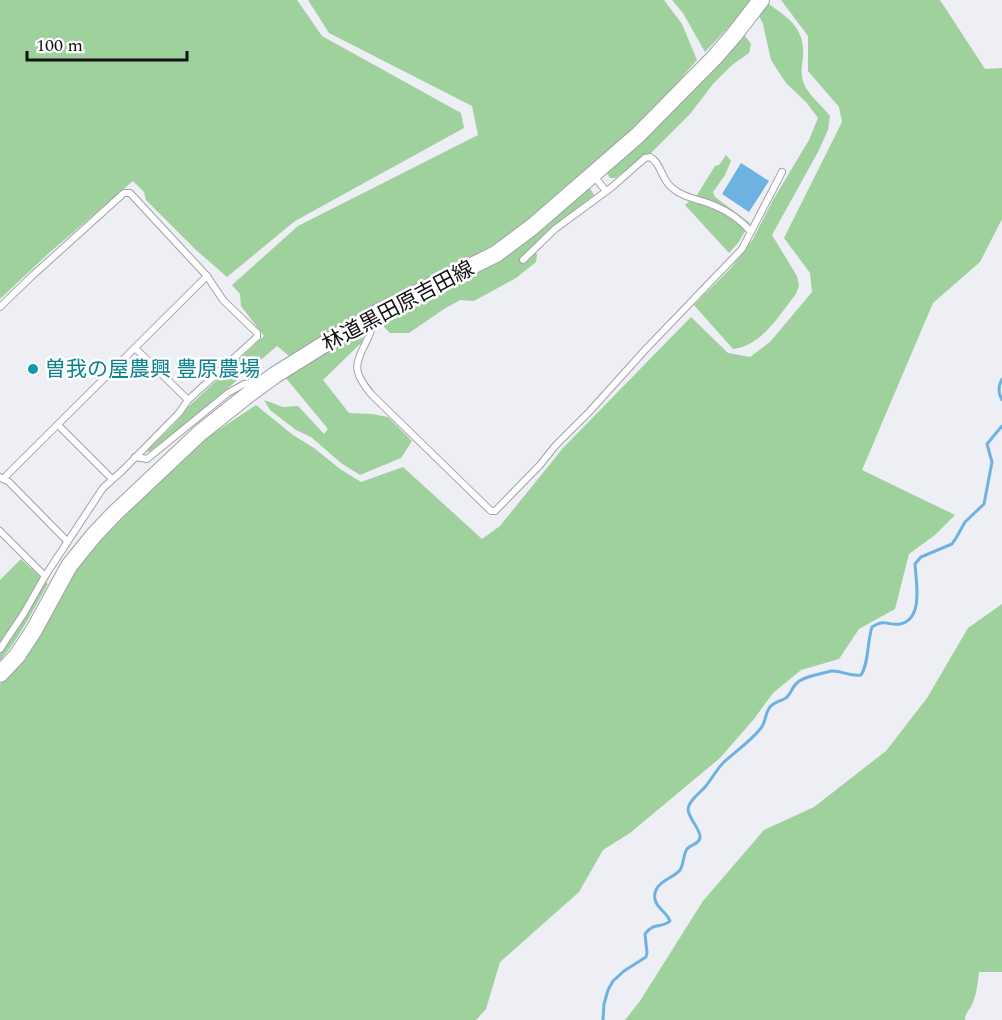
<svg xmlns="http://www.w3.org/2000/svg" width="1002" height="1020" font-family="Spectral,'Noto Sans JP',serif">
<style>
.green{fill:#9ed19c}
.water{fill:#6eb2e2}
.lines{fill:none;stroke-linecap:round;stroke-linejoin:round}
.stream{stroke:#6eb2e2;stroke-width:3}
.service-casing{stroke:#a1a1a8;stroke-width:8}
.tertiary-casing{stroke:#a1a1a8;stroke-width:18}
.service{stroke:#fff;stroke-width:6}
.tertiary{stroke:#fff;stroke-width:16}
.culture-dot{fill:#0f9aa8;stroke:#fff;stroke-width:2}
.labels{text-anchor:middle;stroke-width:5;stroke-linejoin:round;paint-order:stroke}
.street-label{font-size:21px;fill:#121214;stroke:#fff}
.culture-label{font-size:21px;fill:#0d838f;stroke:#fff;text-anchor:start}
</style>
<rect width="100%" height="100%" fill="#eeeef5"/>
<!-- green -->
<g class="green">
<polygon points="0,0 297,0 322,36 461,113 464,128 295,221 227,277 196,250 146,200 144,192 133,181 49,253 0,299"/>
<path d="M308 0H664L682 24 697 60 654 110 530 219 486 250 296 354 289 356 277 346 193 418 149 452 147 451C157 440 181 420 187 408L264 336 241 306 240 294 232 285 298 226 478 135 472 106 329 33Z"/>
<polygon points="672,0 754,0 705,52 683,13"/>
<polygon points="781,0 940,0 985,69 1002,68 1002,219 980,262 933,303 862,470 955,515 935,535 909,554 895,609 859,629 839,659 801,670 773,693 754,719 720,758 630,833 603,850 579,892 500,962 486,1009 476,1020 0,1020 0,684 19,665 76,570 104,537 150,490 208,437 256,405 293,435 314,448 340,469 361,482 403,467 482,539 500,526 563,448 691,317 728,353 750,357 770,342 812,292 810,273 784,238 842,122 839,107 808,71 808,36"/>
<path d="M766 2C787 17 805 27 803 56 802 66 800 74 804 84 808 94 823 107 830 116L828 130 818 152 772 235 797 276 799 286 796 294C779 315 762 346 733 349L694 305 731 268 753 239 773 200 809 140 818 118 806 102 786 83 771 60 763 24 758 14Z"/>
<polygon points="743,33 751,44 749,53 732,65 713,84 690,114 652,152 615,178 610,178 605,170"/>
<polygon points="726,155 731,161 725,175 713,192 715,197 750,223 738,243 729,253 685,205 697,195 715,166 719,165"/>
<polygon points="585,185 590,188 594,195 550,230 533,246 537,255 536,262 516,278 474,301 460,300 444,309 409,333 390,333 384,327 384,318 386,313 495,257"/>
<polygon points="362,329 364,333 362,342 323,380 349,413 372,414 388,417 412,441 401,458 360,475 341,463 311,437 296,430 270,410 264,400 283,407 298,406 324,434 328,429 285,377"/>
<path d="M21 559 48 584C33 610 19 638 0 661V580Z"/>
<path d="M1002 604V972H979C978 982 977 992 973 1002 971 1009 965 1012 965 1020H625L640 1001 703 901 764 830 814 807 886 751 927 698 968 628Z"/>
</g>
<!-- water -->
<polygon class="water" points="741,163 769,181 749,212 722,194"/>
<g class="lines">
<!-- stream -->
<g class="stream">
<path d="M1002 379C998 386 998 393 1002 400"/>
<path d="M603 1020 604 1004 608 990 613 981 624 971 646 957 647 953 645 934C655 921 661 929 670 921 667 912 656 908 655 899 652 882 673 879 680 870 684 864 683 855 687 849 691 844 698 845 700 838 702 831 688 818 688 809 689 800 700 793 705 787 712 779 716 770 724 762 736 751 751 741 761 728 766 722 765 713 770 707 774 702 781 701 786 698 791 694 792 687 797 683 803 676 822 674 831 671 841 670 850 677 861 675 869 663 867 642 872 627 886 618 887 626 900 624 924 619 916 582 915 564L921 557 952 544 956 538 965 522 984 504 992 462 987 444 1002 426"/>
</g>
<defs>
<g id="service">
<polyline points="593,175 606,191"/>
<path d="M523 260 555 229 612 187 645 158 650 157C661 163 661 178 671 187 683 198 699 199 713 205 728 211 741 220 751 232"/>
<polyline points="0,307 32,276 124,193 130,193 207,276 223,300 257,333 257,337 188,400 179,413 123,470 103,488 45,576 0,531"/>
<path d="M370 319C373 326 371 331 368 338 355 365 351 370 372 395L491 511H495L540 465 555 446 590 411 645 350 742 249 782 172"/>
<polyline points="135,348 188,400"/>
<polyline points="58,425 112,479"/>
<polyline points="135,457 147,459 228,393 244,384 257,382"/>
<polyline points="0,477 9,482 67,541"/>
<polyline points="3,479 207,276"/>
<polyline points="0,649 24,613 45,576"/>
</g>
<polyline id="tertiary" points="0,674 17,656 34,630 69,566 94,535 115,513 200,433 249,394 275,375 331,340 378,312 496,254 532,227 637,136 714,58 734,35 761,0"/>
</defs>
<!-- service casing -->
<use href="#service" class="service-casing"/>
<!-- tertiary casing -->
<use href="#tertiary" class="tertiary-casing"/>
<!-- service -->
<use href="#service" class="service"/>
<!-- tertiary -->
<use href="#tertiary" class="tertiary"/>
</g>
<!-- markers -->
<circle class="culture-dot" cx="33" cy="369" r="6"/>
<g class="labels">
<!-- street labels -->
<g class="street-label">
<text transform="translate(398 306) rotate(-28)" y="7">林道黒田原吉田線</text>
</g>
<!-- culture labels -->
<g class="culture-label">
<text x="45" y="376">曽我の屋農興 豊原農場</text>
</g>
</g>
<!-- scale -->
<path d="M27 51v9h160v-9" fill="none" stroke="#121214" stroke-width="3"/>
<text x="36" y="51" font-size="18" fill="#121214" stroke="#ffffff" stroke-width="4.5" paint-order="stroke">100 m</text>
</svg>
